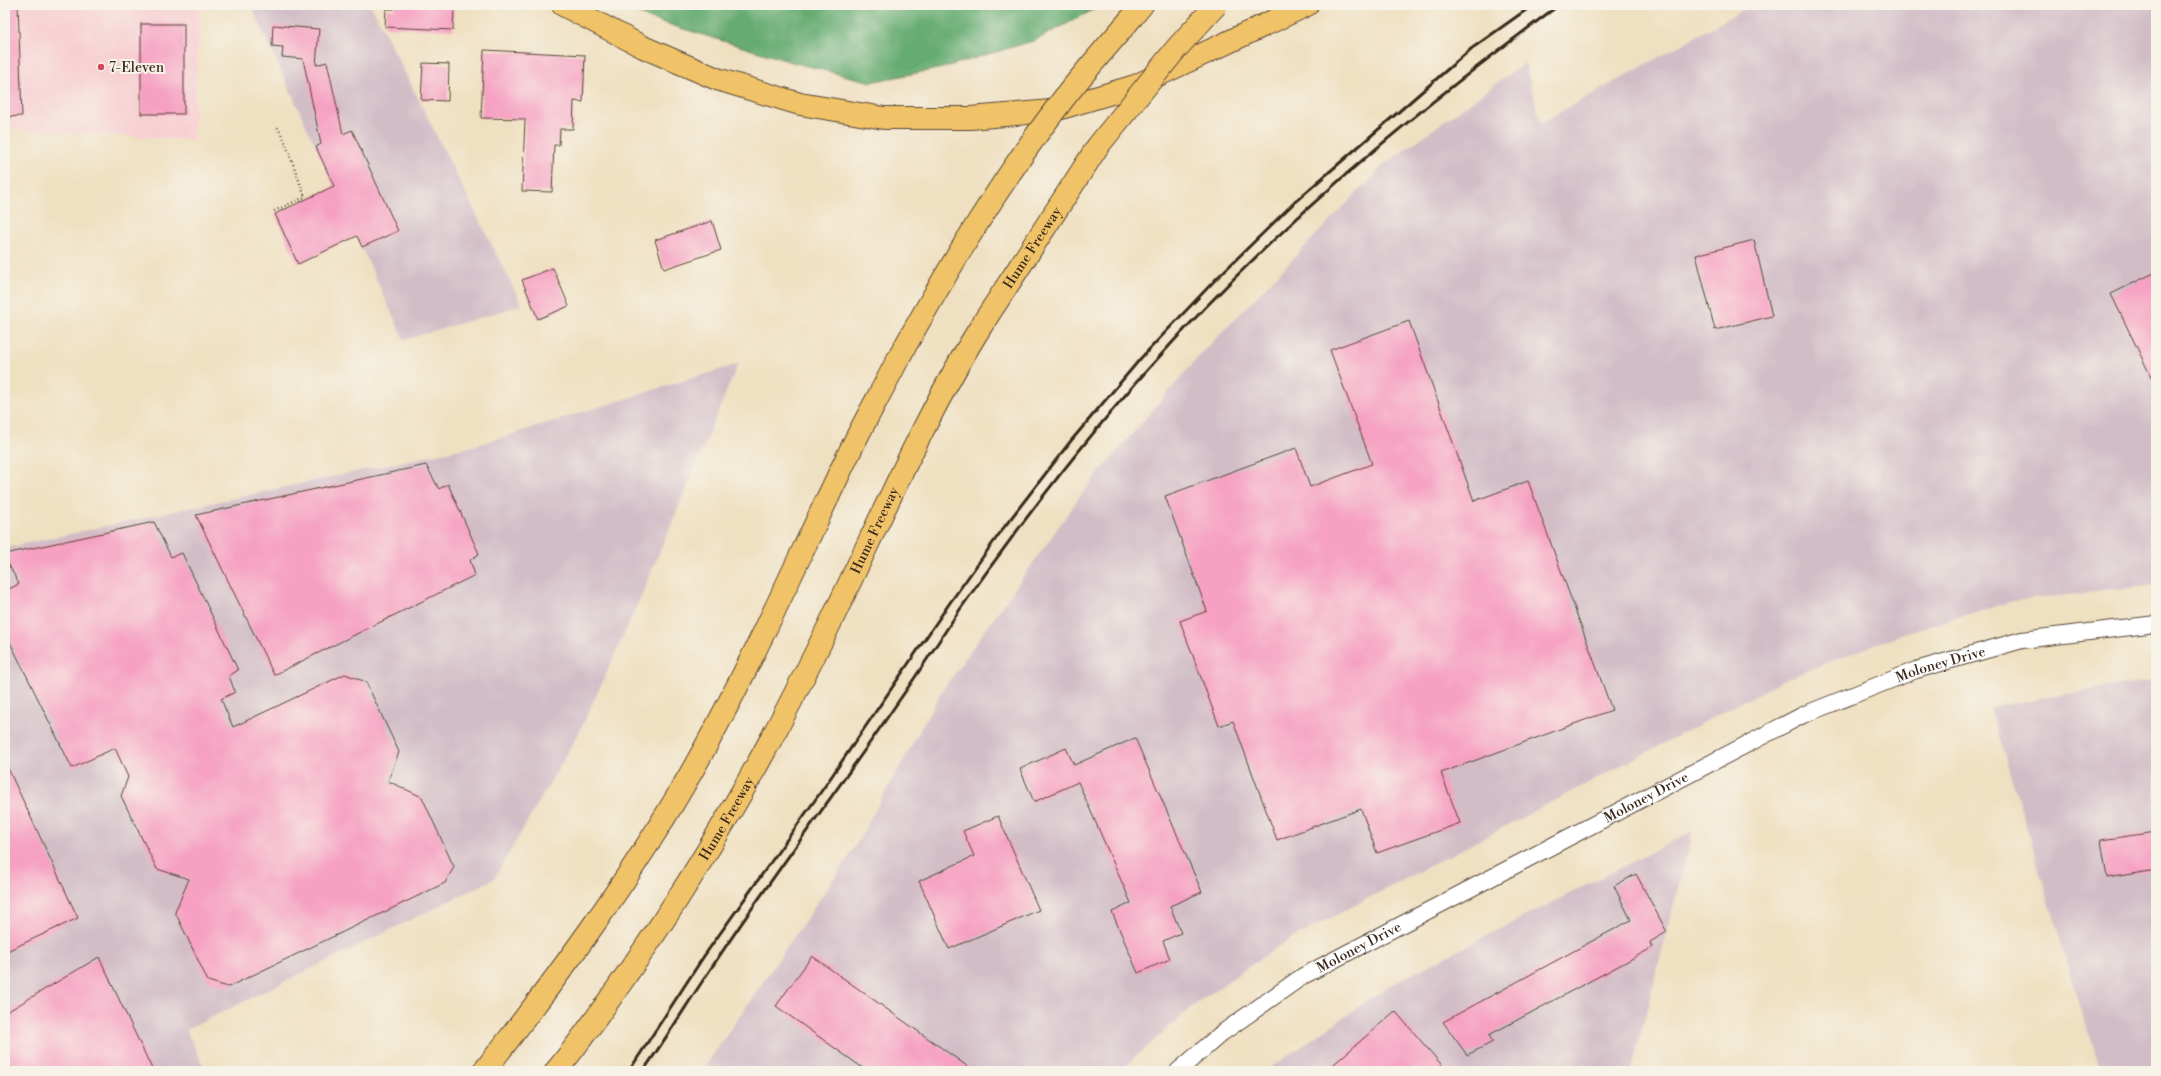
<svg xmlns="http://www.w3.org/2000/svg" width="2161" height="1076" font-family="'Libre Bodoni',serif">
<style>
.built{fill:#f7cfd3}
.industrial{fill:#d2bdc7}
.forest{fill:#66ac72;stroke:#506b48}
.building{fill:#f6a1c2}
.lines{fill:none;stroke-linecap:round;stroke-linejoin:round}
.minor-casing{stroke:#564536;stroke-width:18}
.motorway-casing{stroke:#564536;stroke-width:24}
.path{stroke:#564536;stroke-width:2.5;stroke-dasharray:1 3;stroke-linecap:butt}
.minor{stroke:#fff;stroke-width:16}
.motorway{stroke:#f0c369;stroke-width:22}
.rail{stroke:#3b2a1e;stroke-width:3}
.motorway-bridge-casing{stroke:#564536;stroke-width:24;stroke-linecap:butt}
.motorway-bridge{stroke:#f0c369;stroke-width:22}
.poi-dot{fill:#d1495b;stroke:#f7f3e8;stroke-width:1.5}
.labels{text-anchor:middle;stroke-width:4;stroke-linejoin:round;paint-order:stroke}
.poi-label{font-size:14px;fill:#3b2a1e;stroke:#f7f3e8;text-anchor:start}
.street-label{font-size:14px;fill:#3b2a1e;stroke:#f7f3e8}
</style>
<rect width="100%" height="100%" fill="#f7f3e8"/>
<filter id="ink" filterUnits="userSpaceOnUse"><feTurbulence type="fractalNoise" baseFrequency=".025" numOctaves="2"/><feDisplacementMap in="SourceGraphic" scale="8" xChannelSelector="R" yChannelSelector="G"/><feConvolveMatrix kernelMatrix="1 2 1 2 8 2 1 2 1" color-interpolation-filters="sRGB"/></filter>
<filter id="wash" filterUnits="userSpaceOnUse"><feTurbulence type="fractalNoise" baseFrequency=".012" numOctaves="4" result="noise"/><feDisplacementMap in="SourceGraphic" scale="16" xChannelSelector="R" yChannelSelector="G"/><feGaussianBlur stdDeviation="0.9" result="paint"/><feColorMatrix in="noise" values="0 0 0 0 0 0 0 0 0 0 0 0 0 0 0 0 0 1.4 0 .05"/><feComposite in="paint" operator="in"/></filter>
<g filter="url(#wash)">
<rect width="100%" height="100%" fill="#efe0c1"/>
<!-- built -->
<polygon class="built" points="5,5 200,5 193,140 5,129"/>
<!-- industrial -->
<g class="industrial">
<polygon points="251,5 371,5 522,305 404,340"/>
<polygon points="1752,5 2153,5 2156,10 2156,585 2014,601 1904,633 1786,679 1283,943 1198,1002 1133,1059 1122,1071 702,1071 850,855 942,691 1086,488 1200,355 1385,164 1525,63 1541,123"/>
<polygon points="738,364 640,599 579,733 494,879 186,1030 206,1071 5,1071 5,548 474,446"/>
<polygon points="2156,679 2156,1071 2100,1071 1990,707"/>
<polygon points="1693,831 1631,1071 1266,1071 1392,984"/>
</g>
<!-- forest -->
<polygon class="forest" points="621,5 1099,5 1093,10 1036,40 942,68 871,82 795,63 651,19"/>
<g id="blocks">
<!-- building -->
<g class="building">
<polygon points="5,5 18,5 22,116 5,117"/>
<polygon points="394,5 454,7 453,30 385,27 386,9 394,9"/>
<rect x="141" y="24" width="43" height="90"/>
<polygon points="273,25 319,29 316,65 327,62 343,134 352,130 398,231 362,247 357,236 298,264 275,214 334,186 316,147 321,144 303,59 282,57 283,47 272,46"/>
<polygon points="484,50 585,55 583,102 574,101 573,129 560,129 559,145 554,145 552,192 522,191 525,119 481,118"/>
<polygon points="423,63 449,64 448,101 421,100"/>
<polygon points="712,221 721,250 664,269 655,240"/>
<polygon points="1754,240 1772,316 1715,330 1696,255"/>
<polygon points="553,268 569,306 538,319 522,280"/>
<polygon points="2156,272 2156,387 2111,294"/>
<polygon points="1409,321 1474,501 1528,481 1612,710 1441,773 1460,823 1377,853 1361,809 1277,840 1233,721 1219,726 1180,621 1207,611 1165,496 1296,448 1310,487 1372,464 1330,350"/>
<polygon points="426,465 439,489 448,484 479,554 470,560 475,575 274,675 196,515"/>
<polygon points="154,522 171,557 182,553 238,670 229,676 235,692 221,699 233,727 345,674 366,682 399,752 388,781 422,797 454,867 445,883 228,987 208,981 175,912 189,879 157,869 121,796 128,777 115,748 72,768 5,632 5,591 19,584 5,558 5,554"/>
<polygon points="1135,738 1202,892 1170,906 1181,933 1163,941 1170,959 1138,973 1112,912 1131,903 1078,782 1034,802 1020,769 1066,748 1074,765"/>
<polygon points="5,762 78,918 5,952"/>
<polygon points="998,816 1039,910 949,949 919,881 974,856 963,831"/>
<polygon points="2156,832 2156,870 2107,878 2101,840"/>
<polygon points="1636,874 1667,932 1650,942 1652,948 1489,1035 1493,1042 1467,1055 1443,1022 1631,920 1614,886"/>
<polygon points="812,956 974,1071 867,1071 776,1006"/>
<polygon points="99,957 153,1071 5,1071 5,1013"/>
<polygon points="1395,1011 1447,1071 1326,1071"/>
</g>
</g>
</g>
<g filter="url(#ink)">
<use href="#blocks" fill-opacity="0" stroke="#564536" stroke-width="1"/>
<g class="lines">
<defs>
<g id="minor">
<path id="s1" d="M1178 1071 1222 1033 1303 976 1803 715 1916 670 2022 640 2156 624"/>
</g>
<g id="motorway">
<polyline points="563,5 643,47 717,79 800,104 884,118 970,118 1051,111 1135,86 1307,5"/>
<polyline points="1133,16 1142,5"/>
<path d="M484 1071C558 977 628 882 688 778 749 672 798 558 852 447 866 418 883 389 898 359"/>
<path id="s2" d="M556 1071C581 1041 603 1009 625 977 697 875 759 767 814 656 870 545 917 428 983 323"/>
</g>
</defs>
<!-- minor casing -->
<use href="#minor" class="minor-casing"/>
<!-- motorway casing -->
<use href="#motorway" class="motorway-casing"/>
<!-- path -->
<polyline class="path" points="274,211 305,197 285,142 277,126"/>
<!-- minor -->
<use href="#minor" class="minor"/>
<!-- motorway -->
<use href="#motorway" class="motorway"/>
<!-- rail -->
<g class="rail">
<polyline points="629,1071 704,956 825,786 949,604 1005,526 1070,442 1141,358 1216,279 1297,200 1471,49 1533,5"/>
<path d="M643 1071C668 1036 690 999 714 964 773 875 838 790 898 702 920 671 940 639 961 608 1020 524 1082 443 1150 367 1272 230 1412 113 1559 5"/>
</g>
<defs>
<g id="motorway-bridge">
<path id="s3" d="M983 323 1098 146 1176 49 1216 5"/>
<path d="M898 359C949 267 1003 176 1068 93 1089 67 1111 42 1133 16"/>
</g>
</defs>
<!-- motorway-bridge casing -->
<use href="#motorway-bridge" class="motorway-bridge-casing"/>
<!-- motorway-bridge -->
<use href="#motorway-bridge" class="motorway-bridge"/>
</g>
</g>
<!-- markers -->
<circle class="poi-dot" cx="101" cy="67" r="4"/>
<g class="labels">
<!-- poi labels -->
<g class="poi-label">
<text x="109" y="72">7-Eleven</text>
</g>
<!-- street labels -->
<g class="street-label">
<text dy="5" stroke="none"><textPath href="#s3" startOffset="90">Hume Freeway</textPath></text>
<text dy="5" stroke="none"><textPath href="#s2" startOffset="629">Hume Freeway</textPath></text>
<text dy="5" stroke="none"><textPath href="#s1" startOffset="868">Moloney Drive</textPath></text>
<text dy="5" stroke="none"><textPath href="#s1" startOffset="544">Moloney Drive</textPath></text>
<text dy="5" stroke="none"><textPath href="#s2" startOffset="305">Hume Freeway</textPath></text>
<text dy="5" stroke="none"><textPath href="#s1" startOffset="220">Moloney Drive</textPath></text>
</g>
</g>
<!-- margin -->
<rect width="2161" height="1076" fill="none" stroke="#f7f3e8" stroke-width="20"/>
</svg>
